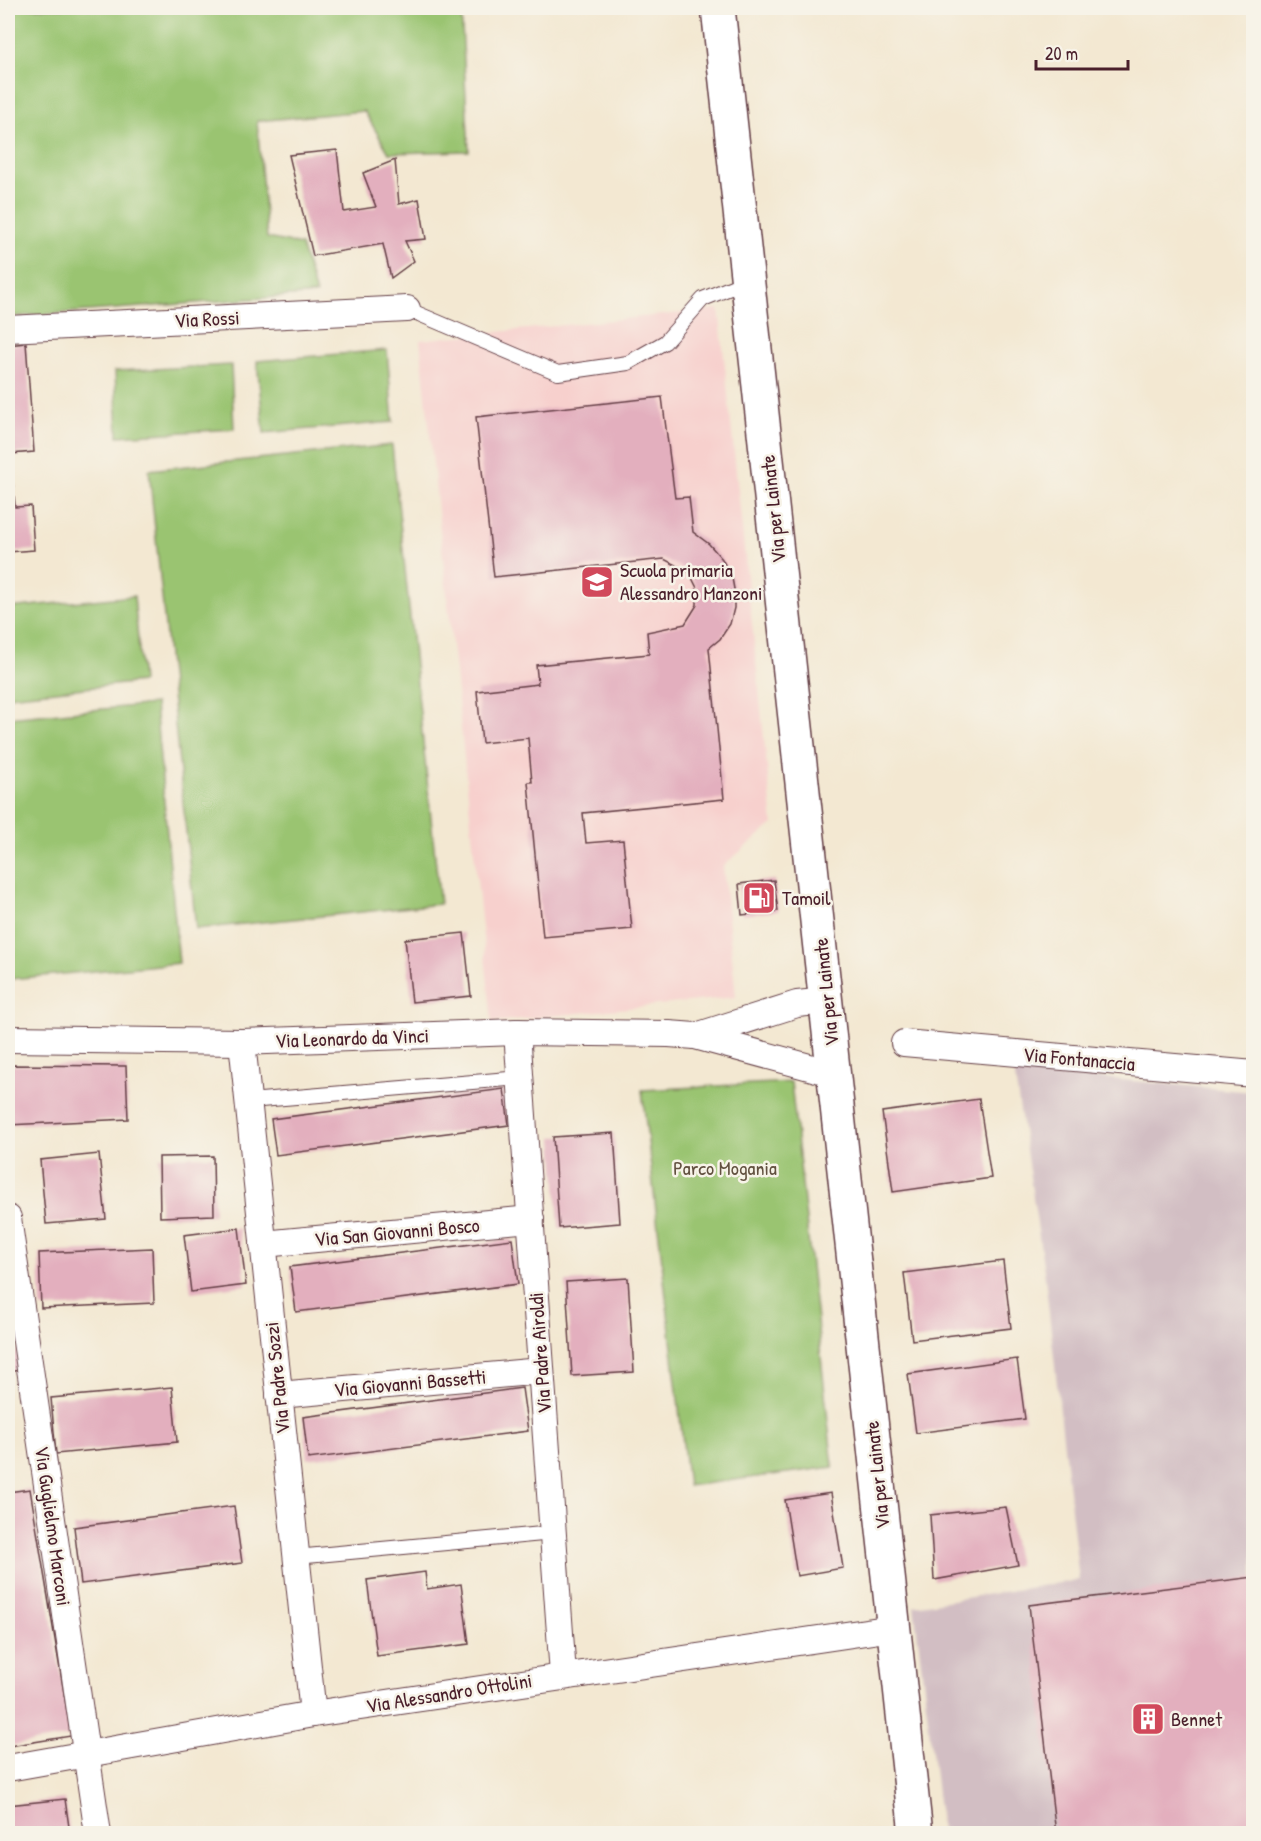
<svg xmlns="http://www.w3.org/2000/svg" width="1261" height="1841" font-family="'Patrick Hand',sans-serif">
<style>
.built{fill:#f7d0cd}
.industrial{fill:#d2bec3}
.green{fill:#9ac471;stroke:#72724e;stroke-width:1.5}
.building{fill:#e3afbe}
.lines{fill:none;stroke-linecap:round;stroke-linejoin:round}
.lane-casing{stroke:#633d44;stroke-width:16}
.street-casing{stroke:#633d44;stroke-width:28}
.secondary-casing{stroke:#633d44;stroke-width:36}
.lane{stroke:#fff;stroke-width:14}
.street{stroke:#fff;stroke-width:26}
.secondary{stroke:#fff;stroke-width:33}
.labels{text-anchor:middle;stroke-width:5;stroke-linejoin:round;paint-order:stroke}
.street-label{font-size:20px;fill:#4a1f2b;stroke:#f7f3e8}
.poi-label{font-size:20px;fill:#4a1f2b;stroke:#f7f3e8;text-anchor:start}
.park-label{font-size:20px;fill:#625140;stroke:#f7f3e8}
</style>
<rect width="100%" height="100%" fill="#f7f3e8"/>
<filter id="ink" filterUnits="userSpaceOnUse"><feTurbulence type="fractalNoise" baseFrequency=".0167" numOctaves="2"/><feDisplacementMap in="SourceGraphic" scale="12" xChannelSelector="R" yChannelSelector="G"/><feConvolveMatrix kernelMatrix="1 2 1 2 8 2 1 2 1" color-interpolation-filters="sRGB"/></filter>
<filter id="wash" filterUnits="userSpaceOnUse"><feTurbulence type="fractalNoise" baseFrequency=".008" numOctaves="4" result="noise"/><feDisplacementMap in="SourceGraphic" scale="24" xChannelSelector="R" yChannelSelector="G"/><feGaussianBlur stdDeviation="1.35" result="paint"/><feColorMatrix in="noise" values="0 0 0 0 0 0 0 0 0 0 0 0 0 0 0 0 0 1.4 0 .05"/><feComposite in="paint" operator="in"/></filter>
<g filter="url(#wash)">
<rect width="100%" height="100%" fill="#f3e8d2"/>
<!-- built -->
<polygon class="built" points="719,309 773,824 723,866 736,997 492,1022 420,340"/>
<!-- industrial -->
<polygon class="industrial" points="1014,1070 1253,1092 1253,1833 942,1833 914,1606 1079,1580 1045,1277"/>
<!-- green -->
<g class="green">
<polygon points="8,8 461,8 469,151 389,153 364,111 257,121 267,238 301,245 316,294 8,317"/>
<polygon points="387,350 393,422 264,433 257,361"/>
<polygon points="231,365 234,429 118,436 115,371"/>
<polygon points="392,445 440,904 196,929 149,470"/>
<polygon points="134,596 142,682 8,696 8,608"/>
<polygon points="155,704 179,963 11,979 8,940 8,718"/>
<polygon points="791,1082 833,1467 688,1486 642,1090"/>
</g>
<g id="blocks">
<!-- building -->
<g class="building">
<polygon points="337,150 344,212 376,207 363,173 395,160 399,204 419,199 426,239 405,241 414,261 391,278 383,244 313,256 289,155"/>
<polygon points="26,343 34,452 11,454 15,507 31,506 34,550 8,552 8,345"/>
<polygon points="662,397 675,498 689,497 693,532 709,544 722,559 732,578 734,589 734,608 730,624 720,639 709,648 724,799 583,813 586,843 623,840 632,929 543,937 528,782 532,782 528,738 482,743 477,691 538,684 536,665 649,654 647,632 685,624 697,605 697,588 689,572 664,559 494,577 476,417"/>
<polygon points="774,880 778,911 742,915 739,884"/>
<polygon points="464,933 471,996 412,1002 405,939"/>
<polygon points="8,1065 126,1066 128,1119 8,1125"/>
<polygon points="504,1089 509,1125 276,1155 271,1119"/>
<polygon points="979,1099 991,1178 893,1192 882,1112"/>
<polygon points="614,1133 620,1223 559,1228 553,1137"/>
<polygon points="99,1154 106,1219 46,1224 40,1160"/>
<polygon points="213,1156 214,1215 160,1217 159,1157"/>
<polygon points="239,1228 246,1285 191,1292 184,1235"/>
<polygon points="512,1239 518,1284 296,1312 290,1267"/>
<polygon points="152,1248 154,1303 41,1308 39,1253"/>
<polygon points="1003,1261 1011,1328 912,1340 904,1273"/>
<polygon points="628,1278 634,1372 572,1376 566,1282"/>
<polygon points="11,1318 20,1370 8,1372 8,1319"/>
<polygon points="1017,1359 1025,1419 916,1433 908,1374"/>
<polygon points="172,1387 177,1442 56,1454 51,1398"/>
<polygon points="522,1388 528,1431 308,1459 303,1417"/>
<polygon points="30,1489 71,1736 9,1746 8,1492"/>
<polygon points="831,1493 843,1568 797,1576 785,1500"/>
<polygon points="234,1506 242,1563 81,1584 74,1527"/>
<polygon points="1006,1507 1018,1565 934,1580 930,1515"/>
<polygon points="425,1572 427,1589 461,1584 469,1644 377,1656 367,1580"/>
<polygon points="1254,1577 1254,1834 1056,1834 1029,1605"/>
<polygon points="65,1799 70,1834 8,1834 8,1805"/>
</g>
</g>
</g>
<g filter="url(#ink)">
<use href="#blocks" fill-opacity="0" stroke="#633d44" stroke-width="1.5"/>
<g class="lines">
<defs>
<g id="lane">
<polyline points="407,309 558,373 628,363 665,342 703,299 747,281"/>
<polyline points="249,1101 520,1078"/>
<polyline points="296,1557 553,1533"/>
</g>
<g id="street">
<polyline points="8,329 407,309"/>
<polyline points="517,1032 563,1675"/>
<polyline points="696,1036 797,1004 827,1001"/>
<polyline points="8,1039 242,1042 517,1032 669,1034 695,1036 835,1074"/>
<polyline points="242,1042 313,1714"/>
<polyline points="904,1043 1254,1074"/>
<polyline points="8,1218 98,1834"/>
<polyline points="263,1244 531,1219"/>
<polyline points="279,1395 541,1371"/>
<polyline points="8,1768 313,1714 893,1628"/>
</g>
<polyline id="secondary" points="718,8 916,1834"/>
</defs>
<!-- lane casing -->
<use href="#lane" class="lane-casing"/>
<!-- street casing -->
<use href="#street" class="street-casing"/>
<!-- secondary casing -->
<use href="#secondary" class="secondary-casing"/>
<!-- lane -->
<use href="#lane" class="lane"/>
<!-- street -->
<use href="#street" class="street"/>
<!-- secondary -->
<use href="#secondary" class="secondary"/>
</g>
</g>
<!-- icons -->
<defs>
<symbol id="school-square" viewBox="-11 -11 22 22"><rect x="-9" y="-9" width="18" height="18" rx="4" fill="#d1495b" stroke="#f7f3e8"/><path d="M0-5L7-2L0 1L-7-2ZM-4 1L0 2.5L4 1V4Q0 6-4 4Z" fill="#fff"/></symbol>
<symbol id="fuel-square" viewBox="-11 -11 22 22"><rect x="-9" y="-9" width="18" height="18" rx="4" fill="#d1495b" stroke="#f7f3e8"/><path d="M-5.5-6h7V0h2V4h1.3V-2.5L3-4.5l.8-.8L6-3V5H2.5V1h-1V6h-7ZM-4.2-4.7v3.2H.2V-4.7Z" fill="#fff"/></symbol>
<symbol id="building-square" viewBox="-11 -11 22 22"><rect x="-9" y="-9" width="18" height="18" rx="4" fill="#d1495b" stroke="#f7f3e8"/><path d="M-4-6H4V6H1V3H-1V6H-4ZM-2.5-4.3h1.7v1.8h-1.7ZM.8-4.3h1.7v1.8H.8ZM-2.5-1h1.7V.8h-1.7ZM.8-1h1.7V.8H.8Z" fill="#fff"/></symbol>
</defs>
<g fill-rule="evenodd">
<use href="#school-square" x="578" y="563" width="38" height="38"/>
<use href="#fuel-square" x="740" y="879" width="38" height="38"/>
<use href="#building-square" x="1129" y="1700" width="38" height="38"/>
</g>
<g class="labels">
<!-- street labels -->
<g class="street-label">
<text transform="translate(207 319) rotate(-3)" y="7">Via Rossi</text>
<text transform="translate(773 509) rotate(-96)" y="7">Via per Lainate</text>
<text transform="translate(826 992) rotate(-96)" y="7">Via per Lainate</text>
<text transform="translate(352 1038) rotate(-2)" y="7">Via Leonardo da Vinci</text>
<text transform="translate(1079 1059) rotate(5)" y="7">Via Fontanaccia</text>
<text transform="translate(397 1232) rotate(-5)" y="7">Via San Giovanni Bosco</text>
<text transform="translate(540 1353) rotate(-94)" y="7">Via Padre Airoldi</text>
<text transform="translate(277 1378) rotate(-96)" y="7">Via Padre Sozzi</text>
<text transform="translate(410 1383) rotate(-5)" y="7">Via Giovanni Bassetti</text>
<text transform="translate(877 1475) rotate(-96)" y="7">Via per Lainate</text>
<text transform="translate(53 1526) rotate(82)" y="7">Via Guglielmo Marconi</text>
<text transform="translate(449 1693) rotate(-9)" y="7">Via Alessandro Ottolini</text>
</g>
<!-- poi labels -->
<g class="poi-label">
<text x="620" y="577">Scuola primaria<tspan x="620" dy="23">Alessandro Manzoni</tspan></text>
<text x="782" y="905">Tamoil</text>
<text x="1171" y="1726">Bennet</text>
</g>
<!-- park labels -->
<g class="park-label">
<text x="725" y="1175">Parco Mogania</text>
</g>
</g>
<!-- margin -->
<rect width="1261" height="1841" fill="none" stroke="#f7f3e8" stroke-width="30"/>
<!-- scale -->
<path d="M1036 60v9h92v-9" fill="none" stroke="#4a1f2b" stroke-width="3"/>
<text x="1045" y="60" font-size="18" fill="#4a1f2b" stroke="#f7f3e8" stroke-width="4.5" paint-order="stroke">20 m</text>
</svg>
